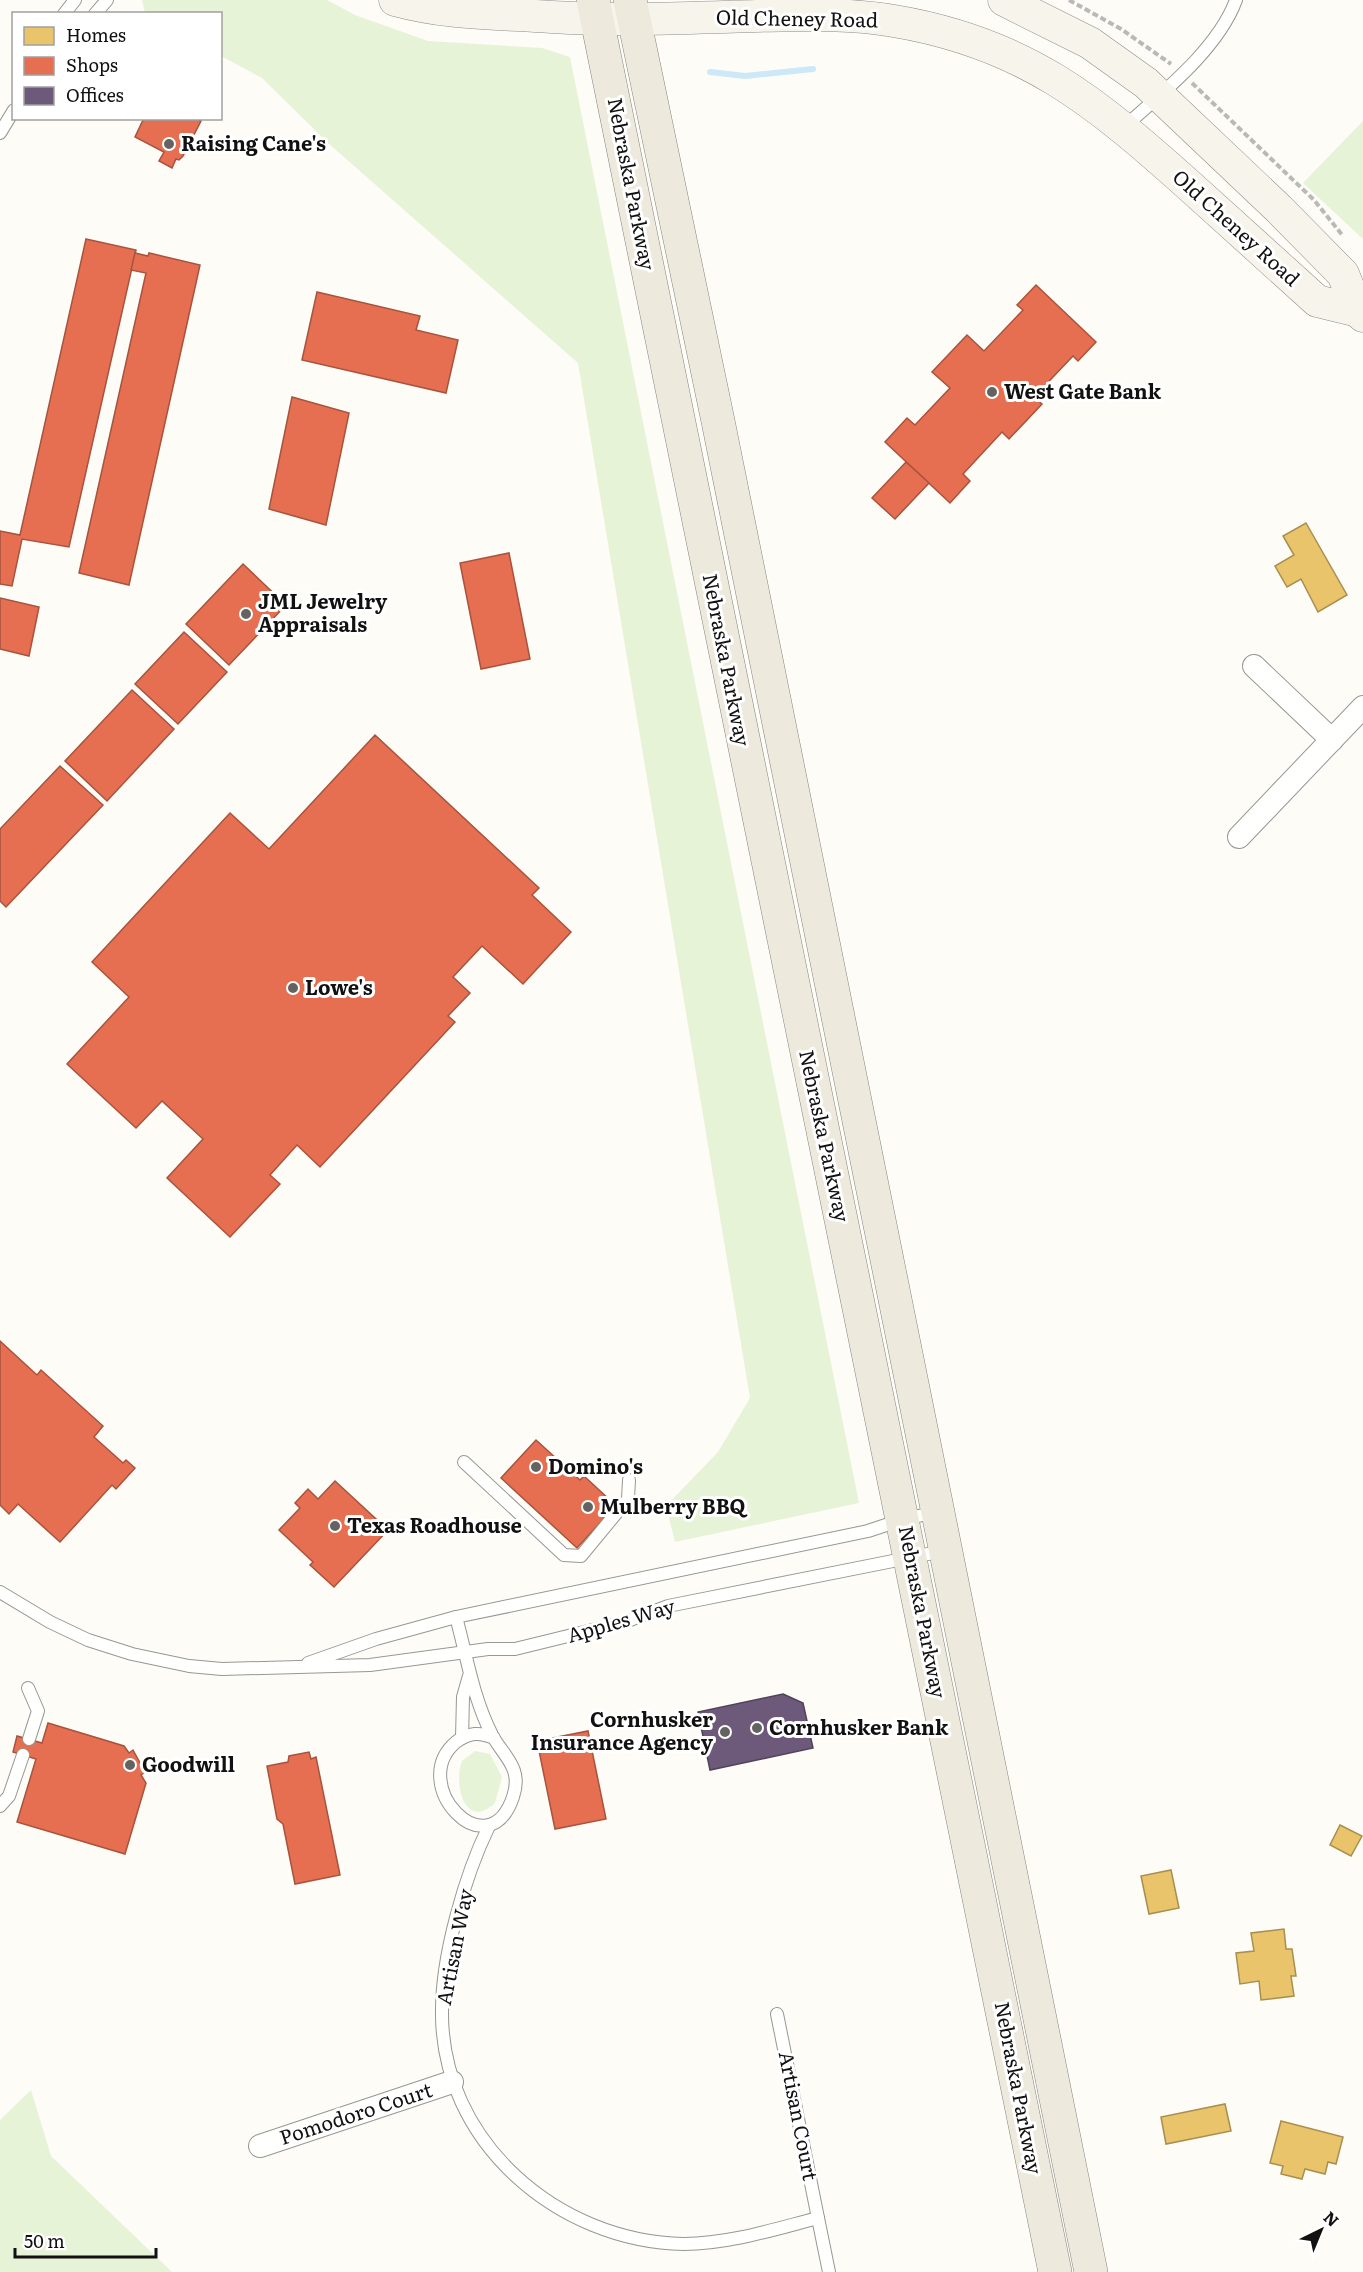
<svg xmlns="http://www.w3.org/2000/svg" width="1363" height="2272" font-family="Literata,serif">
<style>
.green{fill:#e7f3d7}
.homes{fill:#e9c46a;stroke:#a88e4f;stroke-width:1.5}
.shops{fill:#e76f51;stroke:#a7533e;stroke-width:1.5}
.offices{fill:#6d597a;stroke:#51435a;stroke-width:1.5}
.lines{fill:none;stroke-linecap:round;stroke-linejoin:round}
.stream{stroke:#cde8f7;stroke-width:6}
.service-casing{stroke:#979795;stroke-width:14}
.minor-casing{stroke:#979795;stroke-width:24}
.secondary-casing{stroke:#8e8d8b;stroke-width:33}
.primary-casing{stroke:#858482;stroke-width:34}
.path{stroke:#b9b9b8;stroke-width:4;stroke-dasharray:6 3;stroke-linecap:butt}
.service{stroke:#fffffe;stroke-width:12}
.minor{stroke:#fffffe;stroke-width:22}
.secondary{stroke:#f6f4eb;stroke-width:32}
.primary{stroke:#ede9dc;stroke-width:33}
.poi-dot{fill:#646362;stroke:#fff;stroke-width:2}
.labels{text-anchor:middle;stroke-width:6;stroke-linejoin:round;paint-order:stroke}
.street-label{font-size:20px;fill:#111;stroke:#fff}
.poi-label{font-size:20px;font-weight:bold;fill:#111;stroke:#fff;text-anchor:start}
</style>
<rect width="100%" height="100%" fill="#fdfcf7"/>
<!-- green -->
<g class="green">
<polygon points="142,0 327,0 355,15 428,41 542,48 570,57 859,1503 675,1542 666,1506 718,1452 750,1398 578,363 328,143 262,78 221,56 220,14 145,13"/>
<polygon points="1363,121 1363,239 1303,183"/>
<path d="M475 1751 490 1754 502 1777 495 1803C465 1831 453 1785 462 1761Z"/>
<polygon points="31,2090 51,2156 172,2272 0,2272 0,2120"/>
</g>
<!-- homes -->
<g class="homes">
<polygon points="1306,523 1347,595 1318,612 1301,579 1287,587 1275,566 1294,555 1283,536"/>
<polygon points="1340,1825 1362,1836 1351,1856 1330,1845"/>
<polygon points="1171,1870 1179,1908 1149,1914 1141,1876"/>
<polygon points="1284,1929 1286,1949 1292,1949 1296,1976 1291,1976 1294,1996 1261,2000 1259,1981 1240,1984 1236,1953 1254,1951 1251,1933"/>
<polygon points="1225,2104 1231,2131 1166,2144 1161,2117"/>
<polygon points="1281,2121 1343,2137 1336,2164 1328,2162 1325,2174 1305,2169 1302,2179 1281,2174 1283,2166 1270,2163"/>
</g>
<!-- shops -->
<g class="shops">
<polygon points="144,118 196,118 201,121 183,156 179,160 176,159 172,168 159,161 164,152 135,137"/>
<polygon points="86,239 136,250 69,547 22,539 12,586 0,584 0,531 20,535"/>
<polygon points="135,253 148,256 149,253 200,265 129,585 79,573 146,273 131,270"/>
<polygon points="1036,285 1096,342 1078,361 1073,356 1034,397 1042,404 1009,439 1002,432 963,474 970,481 950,503 885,442 907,418 915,425 950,388 932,372 967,335 984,351 1023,310 1017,305"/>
<polygon points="317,292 420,316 416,330 458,340 446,393 302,360"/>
<polygon points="292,397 349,413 326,525 269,509"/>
<polygon points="906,462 929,483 895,519 872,498"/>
<polygon points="509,553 530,659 481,669 460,563"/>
<polygon points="243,564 286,605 229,665 186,624"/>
<polygon points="0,598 39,607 29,656 0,649"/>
<polygon points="184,632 227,672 178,724 135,684"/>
<polygon points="132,690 174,729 107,801 65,761"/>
<polygon points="375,735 539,888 532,895 571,932 523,984 482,946 453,977 470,993 448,1016 455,1022 320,1167 297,1145 270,1175 280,1184 230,1237 167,1178 203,1139 162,1101 136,1128 67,1064 129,997 92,962 230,813 269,849"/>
<polygon points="60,766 103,805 6,907 0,901 0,829"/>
<polygon points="0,1341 37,1375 41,1370 103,1426 94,1437 123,1463 126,1460 135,1468 116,1489 112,1485 60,1542 18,1504 9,1514 0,1505"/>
<polygon points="536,1440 580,1480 584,1476 612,1502 607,1507 611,1511 577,1548 501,1478"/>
<polygon points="335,1481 388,1530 334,1587 310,1565 313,1562 279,1530 300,1508 295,1503 308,1489 318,1499"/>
<polygon points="48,1723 124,1746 129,1753 133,1750 145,1772 141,1775 146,1783 125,1854 17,1822 36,1759 13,1752 17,1736 42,1743"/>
<polygon points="588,1731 606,1819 555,1829 537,1741"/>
<polygon points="309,1752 311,1759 316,1757 340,1875 295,1884 283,1824 277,1819 267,1766 288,1762 289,1756"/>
</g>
<!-- offices -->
<polygon class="offices" points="783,1694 803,1703 813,1748 710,1770 698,1712"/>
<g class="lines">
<!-- stream -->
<polyline class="stream" points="710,72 745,76 813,69"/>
<defs>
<g id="service">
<polyline points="64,14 75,0"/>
<polyline points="95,14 107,0"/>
<path d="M1124 127C1162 93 1218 49 1236 0"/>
<polyline points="0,133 14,110"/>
<polyline points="464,1462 564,1555 581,1556 628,1499 629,1480"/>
<polyline points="0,1592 50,1622 88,1640 132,1654 189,1666 222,1669 370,1665 488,1649 515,1649 625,1622 668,1606 943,1551"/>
<path d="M456 1617C467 1657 473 1698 492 1735 504 1757 523 1768 513 1797 488 1871 406 1784 456 1742 469 1732 480 1732 494 1738"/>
<polyline points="308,1663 376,1639 456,1617 868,1531 904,1519 937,1512"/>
<polyline points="28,1688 38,1711 29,1739"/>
<polyline points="462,1738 463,1697 469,1676"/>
<polyline points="0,1806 9,1796 23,1755"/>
<path d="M489 1826C465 1875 442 1955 442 2010 440 2141 558 2242 684 2244 729 2244 775 2229 818 2218L829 2272"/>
<polyline points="777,2014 818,2218"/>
</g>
<g id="minor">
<polyline points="1254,666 1332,740"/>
<polyline points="1239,837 1363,707"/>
<polyline points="260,2146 452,2082"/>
</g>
<g id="secondary">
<path d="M395 0C451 15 495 13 552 17 620 21 688 18 756 16 802 15 849 13 894 21 1026 43 1096 102 1192 188 1234 226 1276 264 1317 301L1358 311"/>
<polyline points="1004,0 1090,43 1146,83 1279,209 1343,274 1358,311 1363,316"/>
</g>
<g id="primary">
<polyline points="593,0 1055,2272"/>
<polyline points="630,0 718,421 1091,2272"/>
</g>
</defs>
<!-- service casing -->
<use href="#service" class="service-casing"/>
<!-- minor casing -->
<use href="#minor" class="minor-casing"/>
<!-- secondary casing -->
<use href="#secondary" class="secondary-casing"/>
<!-- primary casing -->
<use href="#primary" class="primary-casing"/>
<!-- path -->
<g class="path">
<polyline points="1069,0 1121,29 1171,64"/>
<polyline points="1192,83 1314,200 1343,236"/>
</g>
<!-- service -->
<use href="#service" class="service"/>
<!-- minor -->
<use href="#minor" class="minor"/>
<!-- secondary -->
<use href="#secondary" class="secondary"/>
<!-- primary -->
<use href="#primary" class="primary"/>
</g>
<!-- markers -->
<g class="poi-dot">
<circle cx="169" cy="144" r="6"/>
<circle cx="992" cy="392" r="6"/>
<circle cx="246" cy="614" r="6"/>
<circle cx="293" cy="988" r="6"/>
<circle cx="536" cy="1467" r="6"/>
<circle cx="588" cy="1507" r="6"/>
<circle cx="335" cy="1526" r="6"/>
<circle cx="757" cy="1728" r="6"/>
<circle cx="725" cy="1732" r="6"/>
<circle cx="130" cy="1765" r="6"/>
</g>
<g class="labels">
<!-- street labels -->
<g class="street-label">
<text transform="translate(797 19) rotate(1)" y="7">Old Cheney Road</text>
<text transform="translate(631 184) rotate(79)" y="7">Nebraska Parkway</text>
<text transform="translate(1236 228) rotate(42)" y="7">Old Cheney Road</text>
<text transform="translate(726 660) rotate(79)" y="7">Nebraska Parkway</text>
<text transform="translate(824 1136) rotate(78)" y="7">Nebraska Parkway</text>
<text transform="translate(922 1612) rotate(79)" y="7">Nebraska Parkway</text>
<text transform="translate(621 1621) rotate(-16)" y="7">Apples Way</text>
<text transform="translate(455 1947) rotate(-79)" y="7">Artisan Way</text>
<text transform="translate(1018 2088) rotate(79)" y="7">Nebraska Parkway</text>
<text transform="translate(356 2114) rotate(-18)" y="7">Pomodoro Court</text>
<text transform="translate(798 2116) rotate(79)" y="7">Artisan Court</text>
</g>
<!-- poi labels -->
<g class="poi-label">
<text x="181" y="151">Raising Cane's</text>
<text x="1004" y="399">West Gate Bank</text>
<text x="258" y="609">JML Jewelry<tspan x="258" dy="23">Appraisals</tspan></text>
<text x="305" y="995">Lowe's</text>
<text x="548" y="1474">Domino's</text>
<text x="600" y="1514">Mulberry BBQ</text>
<text x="347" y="1533">Texas Roadhouse</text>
<text x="713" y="1727" text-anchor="end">Cornhusker<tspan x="713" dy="23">Insurance Agency</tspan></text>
<text x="769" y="1735">Cornhusker Bank</text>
<text x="142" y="1772">Goodwill</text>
</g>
</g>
<!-- legend -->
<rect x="12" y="12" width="210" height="108" fill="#ffffff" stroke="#a0a0a0" stroke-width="1.5"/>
<rect x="24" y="27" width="30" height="18" fill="#e9c46a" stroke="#a0a0a0" stroke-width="1.5"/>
<text x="66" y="42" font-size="18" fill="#111111">Homes</text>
<rect x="24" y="57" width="30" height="18" fill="#e76f51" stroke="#a0a0a0" stroke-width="1.5"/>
<text x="66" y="72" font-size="18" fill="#111111">Shops</text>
<rect x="24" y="87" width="30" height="18" fill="#6d597a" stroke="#a0a0a0" stroke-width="1.5"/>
<text x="66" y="102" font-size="18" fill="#111111">Offices</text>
<!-- north arrow -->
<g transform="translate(1321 2230) rotate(43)" stroke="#ffffff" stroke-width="4.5" paint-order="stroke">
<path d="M0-4.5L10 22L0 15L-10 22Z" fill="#111111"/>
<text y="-9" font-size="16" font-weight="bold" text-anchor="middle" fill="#111111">N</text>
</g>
<!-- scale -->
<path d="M15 2248v9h141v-9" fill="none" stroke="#111111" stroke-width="3"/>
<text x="24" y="2248" font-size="18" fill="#111111" stroke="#ffffff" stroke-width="4.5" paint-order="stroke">50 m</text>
</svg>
